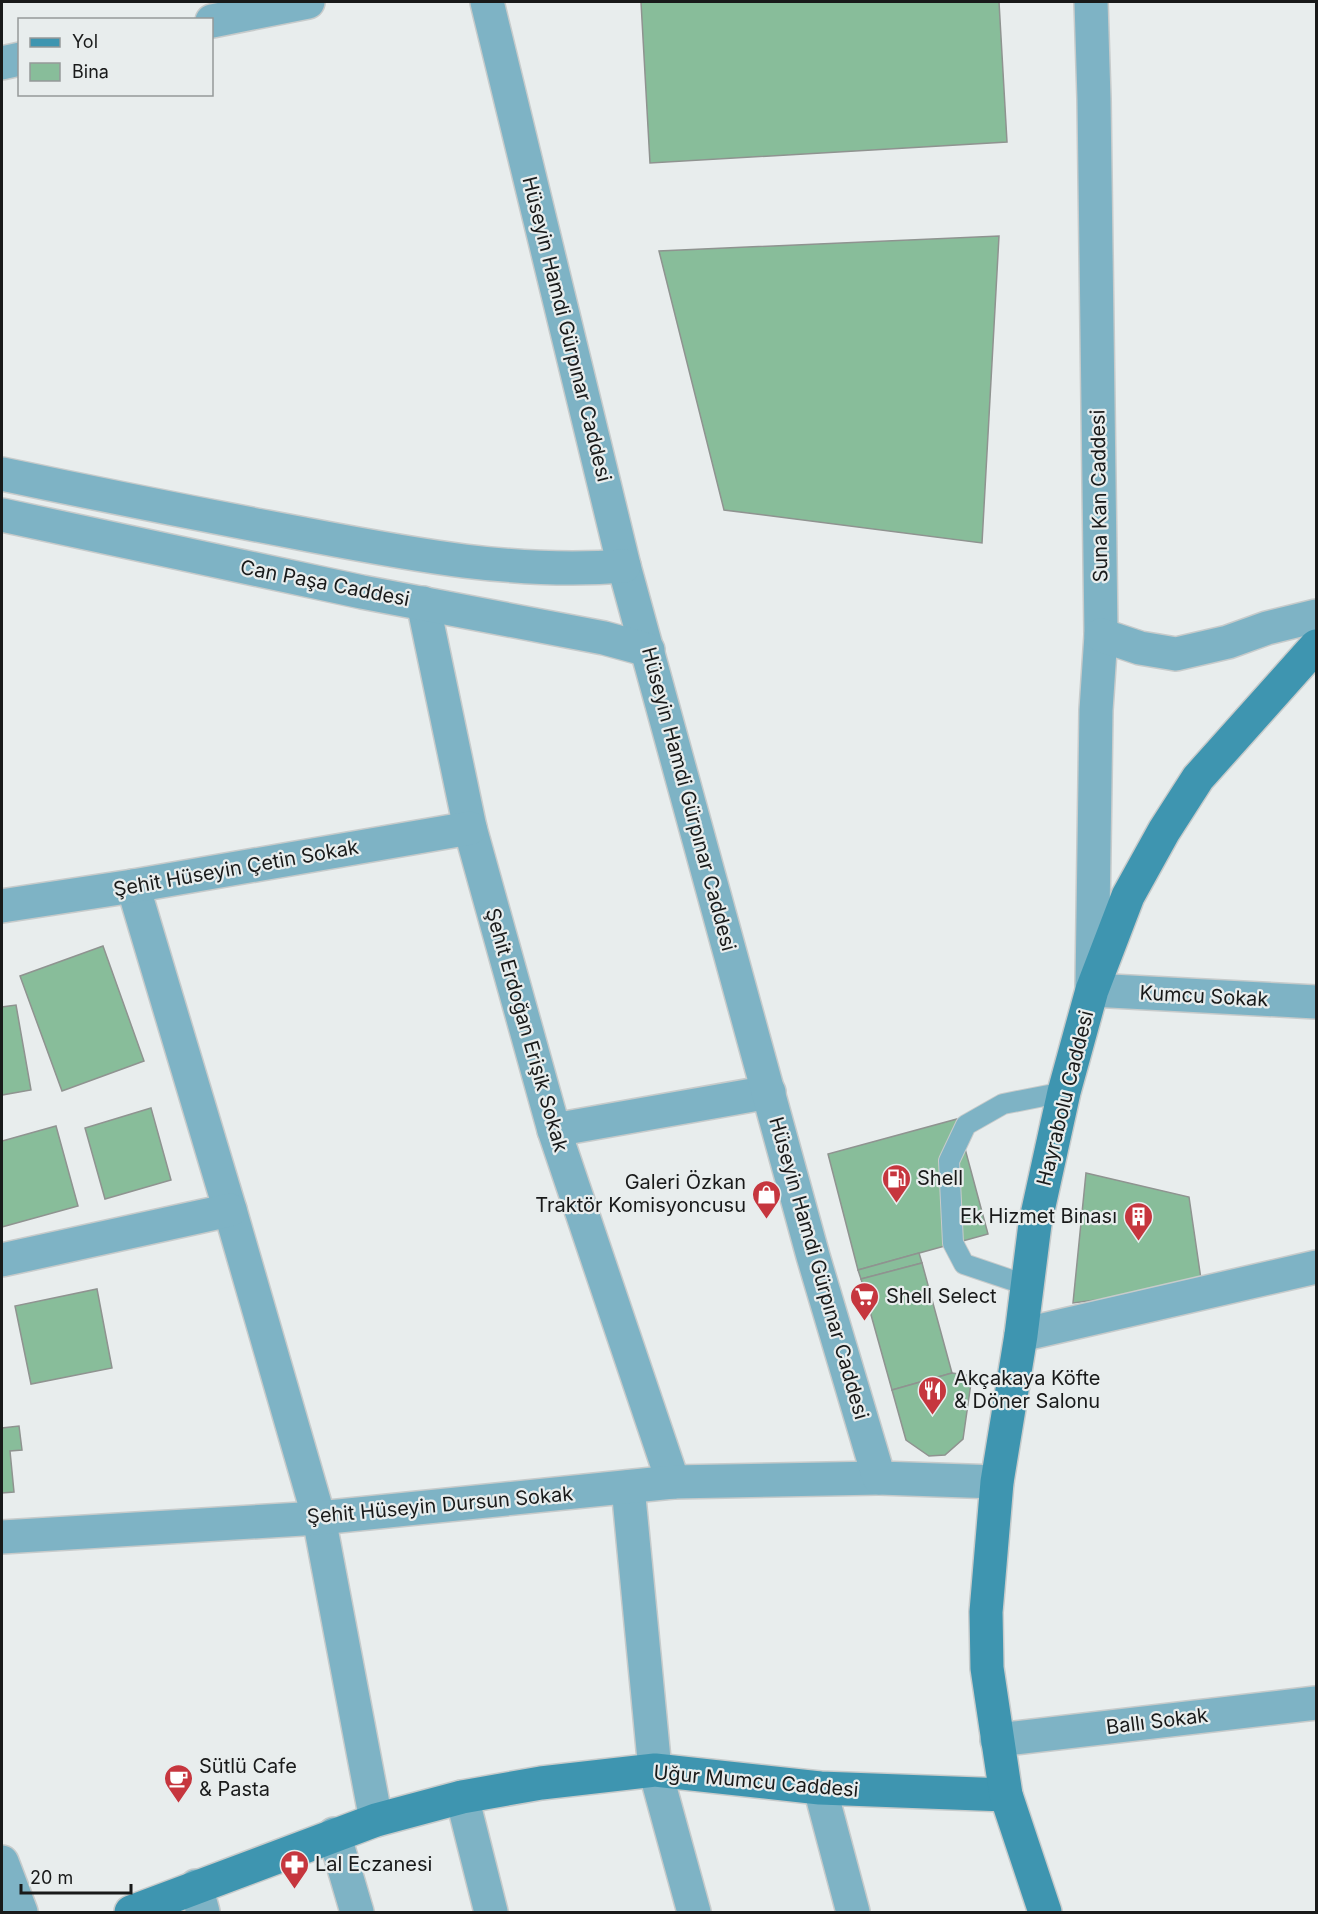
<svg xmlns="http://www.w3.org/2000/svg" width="1318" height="1914" font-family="Inter,sans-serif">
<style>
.building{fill:#88bd9a;stroke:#8f9390;stroke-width:1.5}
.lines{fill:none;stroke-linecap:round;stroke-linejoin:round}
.service-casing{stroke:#c7cbcb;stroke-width:22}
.minor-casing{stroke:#c7cbcb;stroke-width:36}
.tertiary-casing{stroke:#c7cbcb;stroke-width:36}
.secondary-casing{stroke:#c7cbcb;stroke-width:36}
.service{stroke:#7eb3c5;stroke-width:20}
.minor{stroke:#7eb3c5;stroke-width:33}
.tertiary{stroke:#7eb3c5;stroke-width:33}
.secondary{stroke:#3e95b0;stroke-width:33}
.labels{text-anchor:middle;stroke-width:4.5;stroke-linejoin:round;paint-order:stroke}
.street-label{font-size:20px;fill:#191a1a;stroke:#e8eded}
.poi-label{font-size:20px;fill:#191a1a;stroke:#e8eded;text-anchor:start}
</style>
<rect width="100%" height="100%" fill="#e8eded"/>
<!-- building -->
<g class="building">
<polygon points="641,2 999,2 1007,142 650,163"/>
<polygon points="999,236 982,543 724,510 659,251"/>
<polygon points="103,946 144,1061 62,1091 20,976"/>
<polygon points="16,1005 31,1090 2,1095 2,1007"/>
<polygon points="151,1108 171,1180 105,1199 85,1128"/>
<polygon points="957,1119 988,1234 858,1270 828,1154"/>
<polygon points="56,1126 78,1206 2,1227 2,1141"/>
<polygon points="1086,1173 1189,1197 1202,1286 1073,1303"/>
<polygon points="919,1253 922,1263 861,1279 858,1270"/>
<polygon points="922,1263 952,1373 892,1390 861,1279"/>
<polygon points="97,1289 112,1368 31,1384 15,1306"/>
<polygon points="952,1373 972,1376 963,1439 945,1455 929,1456 906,1440 892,1390"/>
<polygon points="19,1426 22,1450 10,1451 14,1492 2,1493 2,1428"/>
</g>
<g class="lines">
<defs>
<polyline id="service" points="1026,1285 964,1264 953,1243 949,1161 966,1125 1003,1104 1064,1092"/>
<g id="minor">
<polyline points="212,21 308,2"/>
<polyline points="2,63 20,59"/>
<polyline points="423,603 470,828 554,1130 673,1482"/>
<polyline points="133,886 230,1210 319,1518 376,1820"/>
<polyline points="2,906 133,886 470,828"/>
<polyline points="1092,990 1316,1002"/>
<polyline points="554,1130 769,1092"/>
<polyline points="2,1260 230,1210"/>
<polyline points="1021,1335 1316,1267"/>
<polyline points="628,1487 655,1770 694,1912"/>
<polyline points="2,1537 319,1518 673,1482 879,1478"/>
<polyline points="997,1740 1316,1703"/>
<polyline points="820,1788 853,1912"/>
<polyline points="462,1797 491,1912"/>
<polyline points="334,1834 357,1912"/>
<polyline points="2,1862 21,1912"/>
<polyline points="196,1886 203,1912"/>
</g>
<g id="tertiary">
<polyline points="487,2 624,566 813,1256 879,1478 997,1482"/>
<polyline points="1091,2 1094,99 1101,635 1096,710 1092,986"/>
<path d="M2 474C102 495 203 515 304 534 409 554 518 575 624 566"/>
<polyline points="2,515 362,592 604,638 648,650"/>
<polyline points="1101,635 1140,648 1176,654 1228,642 1267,628 1316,616"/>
</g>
<g id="secondary">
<polyline points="131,1912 376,1820 462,1797 541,1783 655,1770 820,1788 1006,1795"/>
<polyline points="1045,1912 1006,1795 987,1668 986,1612 997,1482 1021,1335 1035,1224 1064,1092 1092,990 1128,896 1164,831 1198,778 1316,646"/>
</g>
</defs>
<!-- service casing -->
<use href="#service" class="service-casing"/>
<!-- minor casing -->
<use href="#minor" class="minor-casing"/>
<!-- tertiary casing -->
<use href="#tertiary" class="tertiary-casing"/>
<!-- secondary casing -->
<use href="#secondary" class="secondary-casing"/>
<!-- service -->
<use href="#service" class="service"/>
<!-- minor -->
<use href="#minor" class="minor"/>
<!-- tertiary -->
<use href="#tertiary" class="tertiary"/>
<!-- secondary -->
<use href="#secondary" class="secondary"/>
</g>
<!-- icons -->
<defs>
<symbol id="fuel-pin" viewBox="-11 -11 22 30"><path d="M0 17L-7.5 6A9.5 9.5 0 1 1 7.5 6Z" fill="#c6363e" stroke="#e8eded"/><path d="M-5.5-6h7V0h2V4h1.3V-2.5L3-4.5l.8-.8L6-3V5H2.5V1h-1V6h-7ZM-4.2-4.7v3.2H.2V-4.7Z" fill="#fff"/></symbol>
<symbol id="shop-pin" viewBox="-11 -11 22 30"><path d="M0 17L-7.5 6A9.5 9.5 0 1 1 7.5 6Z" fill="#c6363e" stroke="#e8eded"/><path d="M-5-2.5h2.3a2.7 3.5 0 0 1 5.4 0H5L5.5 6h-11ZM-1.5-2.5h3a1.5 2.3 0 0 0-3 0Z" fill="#fff"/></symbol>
<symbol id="building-pin" viewBox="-11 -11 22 30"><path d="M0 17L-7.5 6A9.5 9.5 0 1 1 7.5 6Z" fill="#c6363e" stroke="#e8eded"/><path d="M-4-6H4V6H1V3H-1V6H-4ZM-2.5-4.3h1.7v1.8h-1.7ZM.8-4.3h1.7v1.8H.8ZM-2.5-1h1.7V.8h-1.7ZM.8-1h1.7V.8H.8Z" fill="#fff"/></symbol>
<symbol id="supermarket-pin" viewBox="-11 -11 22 30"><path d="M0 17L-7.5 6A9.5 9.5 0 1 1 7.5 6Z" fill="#c6363e" stroke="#e8eded"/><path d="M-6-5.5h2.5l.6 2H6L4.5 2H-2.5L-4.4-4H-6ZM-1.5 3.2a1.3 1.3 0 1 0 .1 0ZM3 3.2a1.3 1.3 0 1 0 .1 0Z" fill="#fff"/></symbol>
<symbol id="restaurant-pin" viewBox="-11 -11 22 30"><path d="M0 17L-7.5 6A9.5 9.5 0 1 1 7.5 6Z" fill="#c6363e" stroke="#e8eded"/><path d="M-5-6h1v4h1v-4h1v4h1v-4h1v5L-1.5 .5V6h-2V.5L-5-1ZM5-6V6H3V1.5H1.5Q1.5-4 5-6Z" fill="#fff"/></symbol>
<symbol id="cafe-pin" viewBox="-11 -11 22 30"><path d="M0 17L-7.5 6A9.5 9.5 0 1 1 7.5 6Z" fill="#c6363e" stroke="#e8eded"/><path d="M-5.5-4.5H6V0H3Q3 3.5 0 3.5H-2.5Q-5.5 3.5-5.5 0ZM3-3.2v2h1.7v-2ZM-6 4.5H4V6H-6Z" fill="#fff"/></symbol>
<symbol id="pharmacy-pin" viewBox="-11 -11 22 30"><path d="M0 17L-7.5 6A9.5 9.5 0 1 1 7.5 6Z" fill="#c6363e" stroke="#e8eded"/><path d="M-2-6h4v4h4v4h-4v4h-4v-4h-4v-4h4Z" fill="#fff"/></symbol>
</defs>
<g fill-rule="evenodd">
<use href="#fuel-pin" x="880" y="1162" width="33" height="45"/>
<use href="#shop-pin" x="750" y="1178" width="33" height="45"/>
<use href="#building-pin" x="1122" y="1200" width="33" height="45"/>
<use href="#supermarket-pin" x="848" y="1280" width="33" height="45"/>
<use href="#restaurant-pin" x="916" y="1374" width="33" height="45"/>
<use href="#cafe-pin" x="162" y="1762" width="33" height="45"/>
<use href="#pharmacy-pin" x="278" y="1848" width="33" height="45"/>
</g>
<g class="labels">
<!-- street labels -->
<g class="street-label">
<text transform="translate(567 329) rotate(76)" y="7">Hüseyin Hamdi Gürpınar Caddesi</text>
<text transform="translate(1099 496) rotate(-91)" y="7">Suna Kan Caddesi</text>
<text transform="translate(325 583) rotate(11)" y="7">Can Paşa Caddesi</text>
<text transform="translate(689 799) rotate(75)" y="7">Hüseyin Hamdi Gürpınar Caddesi</text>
<text transform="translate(236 868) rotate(-10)" y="7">Şehit Hüseyin Çetin Sokak</text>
<text transform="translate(1204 996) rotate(3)" y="7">Kumcu Sokak</text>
<text transform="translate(527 1030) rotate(74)" y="7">Şehit Erdoğan Erişik Sokak</text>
<text transform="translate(1065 1098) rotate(-76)" y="7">Hayrabolu Caddesi</text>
<text transform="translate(819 1268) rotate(74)" y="7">Hüseyin Hamdi Gürpınar Caddesi</text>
<text transform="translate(440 1505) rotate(-5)" y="7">Şehit Hüseyin Dursun Sokak</text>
<text transform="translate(1157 1721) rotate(-7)" y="7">Ballı Sokak</text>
<text transform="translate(756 1781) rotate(5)" y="7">Uğur Mumcu Caddesi</text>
</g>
<!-- poi labels -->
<g class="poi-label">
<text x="917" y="1185">Shell</text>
<text x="746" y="1189" text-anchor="end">Galeri Özkan<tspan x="746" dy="23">Traktör Komisyoncusu</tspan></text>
<text x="1117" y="1223" text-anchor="end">Ek Hizmet Binası</text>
<text x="886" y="1303">Shell Select</text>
<text x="954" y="1385">Akçakaya Köfte<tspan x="954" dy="23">&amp; Döner Salonu</tspan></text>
<text x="199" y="1773">Sütlü Cafe<tspan x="199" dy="23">&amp; Pasta</tspan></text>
<text x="315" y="1871">Lal Eczanesi</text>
</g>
</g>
<!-- border -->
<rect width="1318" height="1914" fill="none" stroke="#191a1a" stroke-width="6"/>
<!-- legend -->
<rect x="18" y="18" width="195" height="78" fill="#e8eded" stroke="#959999" stroke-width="1.5"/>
<rect x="30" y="38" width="30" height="9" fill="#3e95b0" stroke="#959999" stroke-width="1.5"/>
<text x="72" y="48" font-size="18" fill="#191a1a">Yol</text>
<rect x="30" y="63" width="30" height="18" fill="#88bd9a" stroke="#959999" stroke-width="1.5"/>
<text x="72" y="78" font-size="18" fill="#191a1a">Bina</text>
<!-- scale -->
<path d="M21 1884v9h110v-9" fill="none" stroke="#191a1a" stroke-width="3"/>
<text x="30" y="1884" font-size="18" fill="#191a1a" stroke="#e8eded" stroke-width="4.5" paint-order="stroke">20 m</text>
</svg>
